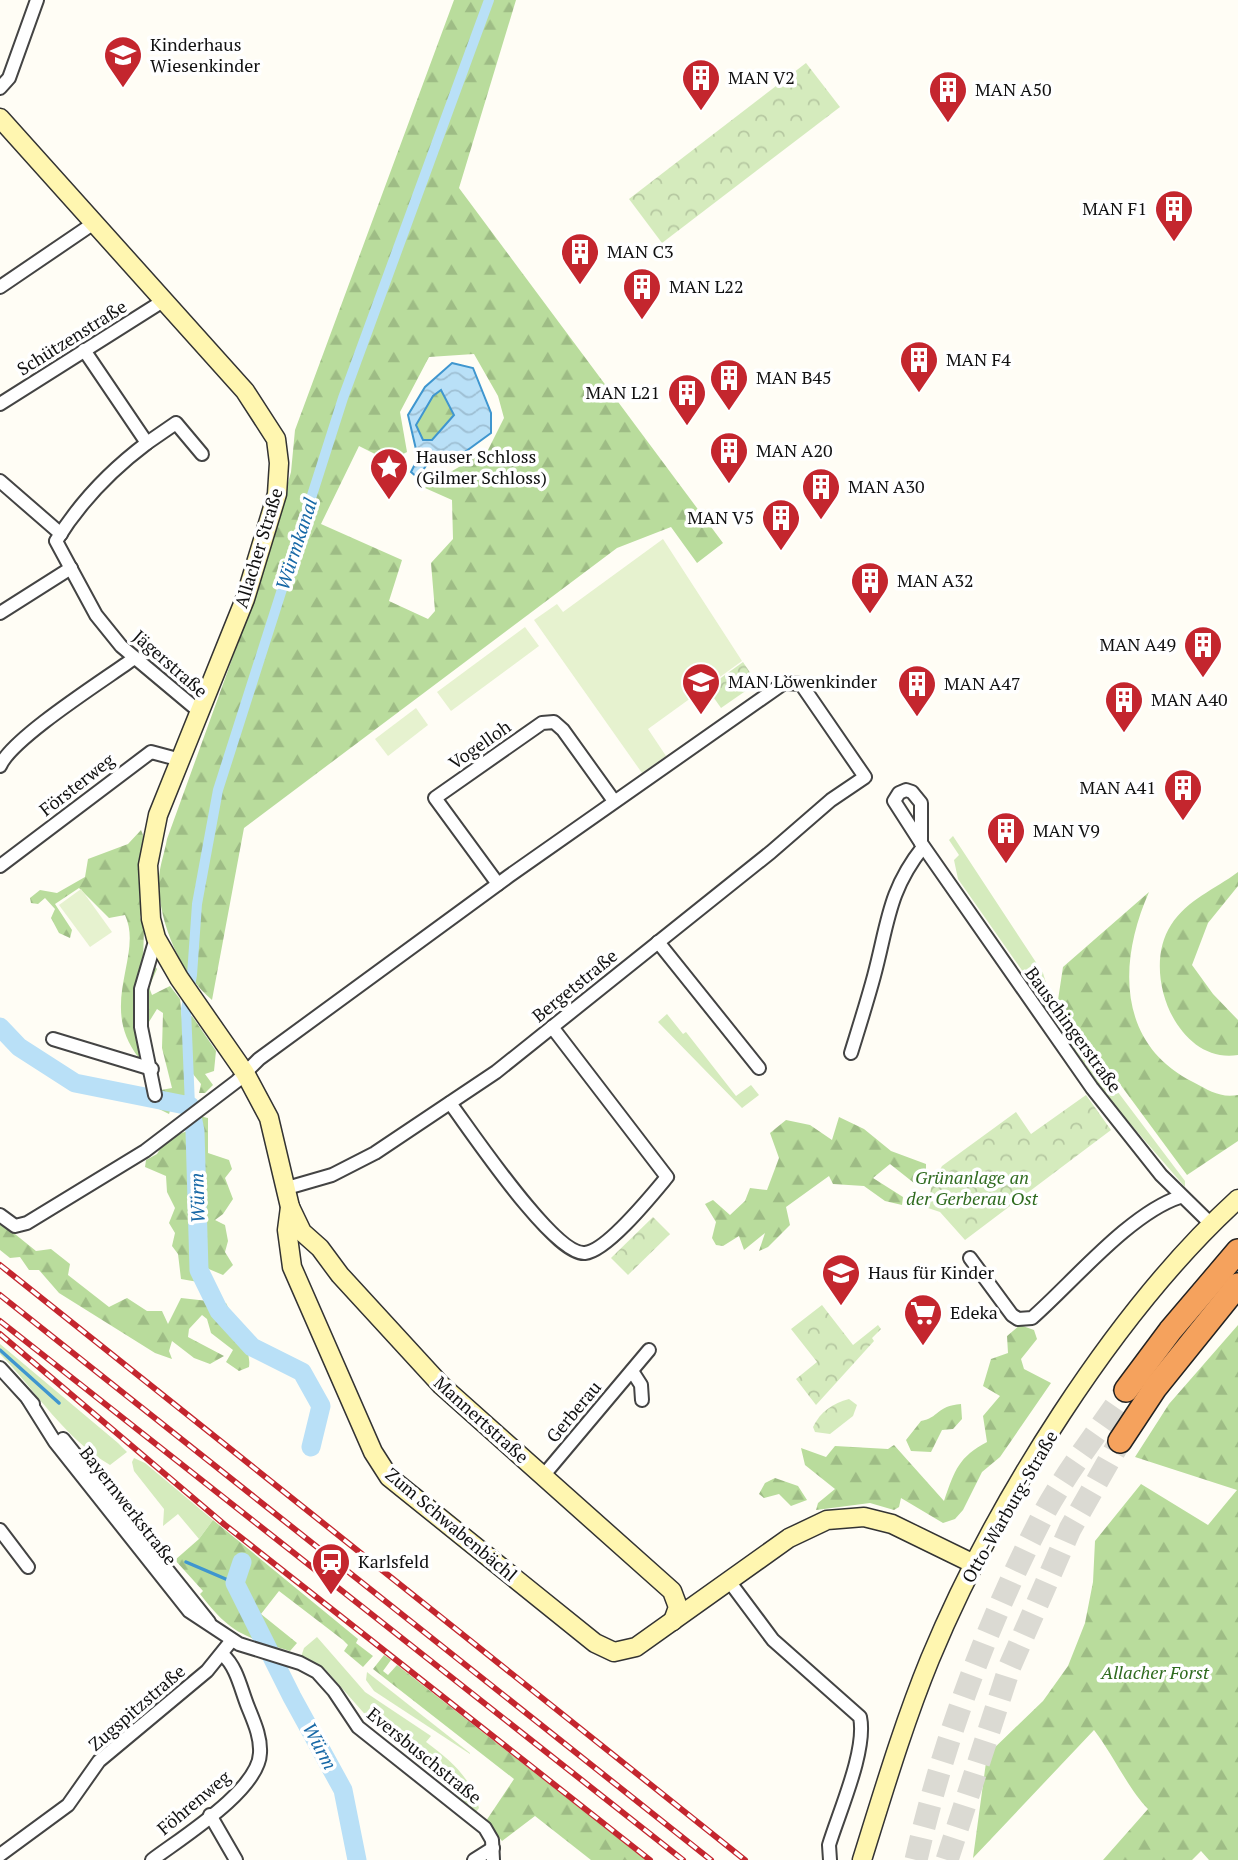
<svg xmlns="http://www.w3.org/2000/svg" width="1238" height="1860" font-family="'PT Serif',serif">
<style>
.grass{fill:#d5ebbd}
.forest{fill:url(#forest-firs);fill-rule:evenodd}
.park{fill:url(#park-crowns)}
.pitch{fill:#e6f2cf}
.water{fill:url(#water-waves);stroke:#3f96cf;stroke-width:2;fill-rule:evenodd}
.lines{fill:none;stroke-linecap:round;stroke-linejoin:round}
.stream{stroke:#3f96cf;stroke-width:3.5}
.canal{stroke:#b9e0f7;stroke-width:10}
.river{stroke:#b9e0f7;stroke-width:19}
.highway-tunnel{stroke:#dbdad3;stroke-width:23;stroke-dasharray:23 11;stroke-linecap:butt}
.street-casing{stroke:#444;stroke-width:16}
.secondary-casing{stroke:#333;stroke-width:21}
.highway-casing{stroke:#222;stroke-width:26}
.street{stroke:#fff;stroke-width:12}
.secondary{stroke:#fff6b0;stroke-width:18}
.highway{stroke:#f5a25d;stroke-width:23}
.rail-casing{stroke:#c4262e;stroke-width:6}
.rail{stroke:#fff;stroke-width:3.5;stroke-dasharray:10;stroke-linecap:butt}
.labels{text-anchor:middle;stroke-width:7;stroke-linejoin:round;paint-order:stroke}
.poi-label{font-size:18px;fill:#111;stroke:#fff;text-anchor:start}
.street-label{font-size:18px;fill:#111;stroke:#fff}
.park-label{font-size:18px;font-style:italic;fill:#2f6b1f;stroke:#fff}
.water-label{font-size:19px;font-style:italic;fill:#1768a6;stroke:#fff}
</style>
<defs>
<pattern id="forest-firs" width="22" height="20" patternUnits="userSpaceOnUse" patternTransform="scale(1.75)"><rect width="22" height="20" fill="#b9dc9c"/><path d="M5 1l3.5 6h-7zM16 11l3.5 6h-7z" fill="#9ebc85"/></pattern>
<pattern id="park-crowns" width="20" height="18" patternUnits="userSpaceOnUse" patternTransform="scale(1.75)"><rect width="20" height="18" fill="#d5ebbd"/><path d="M2 6a3 3 0 1 1 6 0M12 15a3 3 0 1 1 6 0" fill="none" stroke="#b6c8a1"/></pattern>
<pattern id="water-waves" width="16" height="10" patternUnits="userSpaceOnUse" patternTransform="scale(1.75)"><rect width="16" height="10" fill="#b9e0f7"/><path d="M0 5q4-4 8 0t8 0" fill="none" stroke="#9ebfd3"/></pattern>
</defs>
<rect width="100%" height="100%" fill="#fffdf5"/>
<!-- grass -->
<g class="grass">
<polygon points="953,836 1043,973 1053,1006 1185,1181 1185,1187 1100,1089 1033,995 1028,979 958,879 954,860 959,855 949,840"/>
<polygon points="667,1014 683,1034 686,1032 736,1096 751,1085 759,1095 742,1108 658,1022"/>
<path d="M0 1344 118 1443 127 1452 110 1465C63 1437 38 1393 0 1354Z"/>
<polygon points="134,1458 145,1463 213,1520 199,1539 178,1514 163,1526 164,1509 134,1471 132,1462"/>
<path d="M317 1637 365 1692 431 1736 426 1742C451 1761 471 1777 479 1808L475 1813 459 1803 456 1788 370 1720 325 1669 301 1657 304 1648Z"/>
<polygon points="367,1672 470,1753 470,1754 374,1691 366,1680"/>
</g>
<!-- forest -->
<g class="forest">
<path d="M454 0H516L459 188 723 543 697 563 671 527 617 548 244 828 212 1000C180 973 157 920 159 877 160 865 165 851 167 839L264 571 291 472 295 430ZM474 354 498 396 504 418 488 450 447 474 428 469 425 488 452 500 453 539 431 563 435 611 428 619 389 601 402 560 321 524 359 446 389 461 407 452 400 412 429 357Z"/>
<polygon points="441,389 454,415 432,440 423,440 416,425 433,396"/>
<path d="M141 830C152 853 134 881 143 906L140 917 144 928 143 962 153 964 157 969 149 987 152 995 170 986 180 999 182 1018 192 1016 216 1051 214 1071 205 1074 213 1085 205 1093H199L201 1084 193 1074 191 1087 182 1099 173 1101 169 1114 159 1109 161 1090 172 1088 162 1048 163 1013 157 1009 147 1025 134 1019 133 1027 145 1052 144 1058H139C97 1005 144 956 125 915L109 918 79 888 55 904 72 930 70 938 59 933 51 918 55 909 45 898 38 904 31 903 30 898 40 890 57 893 85 877 88 859 128 844Z"/>
<path d="M1238 872V886L1208 923 1192 965 1213 994 1238 1020V1055C1177 1065 1140 972 1171 925 1188 899 1214 890 1238 872Z"/>
<path d="M1149 892C1118 962 1117 1044 1193 1082 1210 1091 1220 1098 1238 1095V1141L1187 1175 1058 1000 1063 967Z"/>
<polygon points="199,1116 208,1118 208,1153 229,1160 232,1169 225,1178 233,1199 223,1214 215,1220 225,1225 228,1241 225,1252 233,1265 223,1275 204,1267 198,1282 181,1279 178,1254 172,1246 175,1233 169,1223 175,1208 167,1192 166,1176 145,1167 146,1160 157,1154 166,1139 190,1130"/>
<polygon points="839,1117 864,1129 891,1151 926,1164 926,1180 914,1183 890,1164 873,1178 903,1197 902,1205 885,1201 864,1186 833,1184 829,1176 786,1207 790,1225 768,1247 759,1251 765,1233 744,1250 739,1236 723,1246 716,1245 712,1238 716,1222 705,1204 713,1200 730,1215 745,1201 750,1188 767,1190 779,1158 770,1133 786,1120 810,1125 832,1140"/>
<path d="M0 1222 36 1251 51 1249 70 1264 68 1275 109 1307 127 1298 147 1311H162L168 1324 181 1298 226 1303 230 1311 220 1320C234 1333 252 1346 249 1367L239 1371 226 1362 233 1350 211 1333 207 1319 202 1315 189 1329 188 1337 224 1356 210 1364 194 1358 172 1341 169 1351 172 1359 155 1353 59 1293 39 1270H29L20 1257 10 1258 0 1250Z"/>
<path d="M1020 1325 1034 1330 1037 1339 1021 1359 1024 1369 1051 1383 1000 1457 982 1472 963 1510 955 1519 943 1523 901 1498 899 1507 894 1510 870 1503 816 1510 818 1503 835 1489 805 1465 801 1448 826 1457 835 1446 888 1449 894 1445 944 1501C955 1469 959 1457 987 1442L983 1416 1000 1396 983 1386 991 1359 1008 1353 1007 1336Z"/>
<path d="M1238 1325V1860H1209L1201 1851 1192 1860H1103L1148 1809C1129 1790 1112 1753 1094 1730L973 1858 987 1755 1043 1701 1068 1666 1085 1623 1093 1582 1095 1541 1141 1484 1208 1525 1237 1490 1135 1457 1169 1404Z"/>
<path d="M961 1404 962 1419 953 1429 942 1430 931 1452 911 1451 906 1440 921 1421C939 1418 936 1406 961 1404Z"/>
<polygon points="775,1478 798,1486 807,1500 791,1506 779,1494 764,1498 759,1494 765,1483"/>
<path d="M213 1520 358 1639 356 1643 373 1656 363 1667 344 1651 348 1645 343 1640 279 1591 261 1614 297 1643 290 1651C243 1636 231 1634 200 1594L203 1591 175 1560 199 1539Z"/>
<polygon points="384,1655 391,1660 383,1671 388,1675 397,1665 646,1860 591,1860 535,1816 502,1841 486,1821 514,1779 373,1669"/>
</g>
<!-- park -->
<g class="park">
<polygon points="806,63 840,107 662,243 629,199"/>
<polygon points="743,662 757,683 721,708 707,688"/>
<polygon points="1086,1095 1111,1130 965,1240 940,1212 928,1208 931,1188 942,1166 1016,1112 1031,1134"/>
<polygon points="653,1217 670,1234 628,1275 611,1258"/>
<polygon points="822,1305 853,1345 878,1325 881,1329 872,1338 874,1341 816,1405 796,1379 817,1362 791,1329"/>
<path d="M849 1399 857 1405 853 1416 830 1434 815 1432 813 1427C820 1412 833 1403 849 1399Z"/>
</g>
<!-- pitch -->
<g class="pitch">
<polygon points="663,539 742,661 648,729 666,756 642,773 534,620 557,604 563,612"/>
<polygon points="525,627 539,646 451,711 437,692"/>
<polygon points="416,708 428,725 388,756 375,739"/>
<polygon points="81,889 112,932 90,947 59,905"/>
</g>
<!-- water -->
<path class="water" d="M452 363 473 368 491 413V433L458 457 429 461 418 478 411 472 418 458 408 415 425 387ZM441 390 454 415 432 440H423L416 425 433 396Z"/>
<g class="lines">
<!-- stream -->
<g class="stream">
<polyline points="0,1350 59,1403"/>
<polyline points="186,1562 235,1583"/>
</g>
<!-- canal -->
<polyline class="canal" points="190,1106 186,1009 192,975 197,904 218,790 343,398 489,0"/>
<!-- river -->
<g class="river">
<polyline points="0,1027 19,1047 75,1083 190,1106 195,1131 199,1270 219,1311 252,1347 302,1372 321,1406 311,1447"/>
<polyline points="242,1562 235,1583 292,1697 343,1790 357,1860"/>
</g>
<!-- highway-tunnel -->
<g class="highway-tunnel">
<path d="M916 1860C943 1741 987 1623 1043 1515 1066 1472 1099 1431 1126 1390"/>
<polyline points="947,1860 1010,1666 1070,1529 1120,1441"/>
</g>
<defs>
<g id="street">
<polyline points="0,88 9,78 37,0"/>
<polyline points="0,287 94,223"/>
<path d="M84 350 147 443C111 470 80 502 56 541L96 615 121 646 201 713"/>
<polyline points="0,404 163,301"/>
<polyline points="147,443 176,423 202,454"/>
<polyline points="0,481 61,534"/>
<polyline points="0,613 71,568"/>
<path d="M0 766C12 738 104 680 133 659"/>
<polygon points="906,790 912,792 921,803 921,843 894,801 899,793"/>
<polyline points="921,843 1092,1088 1161,1175 1212,1225"/>
<polyline points="0,866 151,752 181,760"/>
<polyline points="498,884 435,798 542,723 554,722 563,730 614,801"/>
<polyline points="658,942 759,1068"/>
<polyline points="53,1039 152,1069"/>
<path d="M851 1053C859 1027 867 1002 874 976 888 924 888 891 923 847"/>
<polyline points="155,1095 141,1027 141,989 156,938"/>
<path d="M450 1103C471 1131 554 1256 585 1253 607 1251 652 1195 667 1177L552 1027"/>
<polyline points="0,1215 15,1226 27,1223 145,1151 237,1081 259,1059 509,876 784,683 801,684 865,777 831,800 771,852 496,1072 375,1153 332,1175 287,1188"/>
<path d="M970 1258 1012 1315 1018 1319 1032 1318C1072 1283 1130 1213 1180 1197"/>
<polyline points="0,1368 33,1404"/>
<polyline points="632,1371 641,1385 642,1400"/>
<polyline points="28,1399 55,1442 189,1611 239,1644 300,1663 317,1672 334,1691 358,1727 485,1828 492,1840 493,1860"/>
<polyline points="63,1439 209,1622"/>
<polyline points="543,1476 649,1350"/>
<polyline points="0,1530 28,1567"/>
<path d="M729 1581 773 1640 860 1717C867 1750 839 1812 829 1845L830 1860"/>
<polyline points="210,1815 236,1860"/>
<polyline points="0,1855 68,1805 99,1761 207,1671 232,1640"/>
<path d="M152 1860C181 1838 259 1790 260 1753 261 1737 254 1722 248 1707 241 1690 237 1667 223 1655"/>
<polyline points="474,1860 493,1848"/>
</g>
<g id="secondary">
<polyline points="0,118 245,391 276,439 279,463 277,494 245,599 158,815 148,865 151,919 156,938 179,978 245,1073 269,1118 290,1207 287,1230 292,1267 373,1452 389,1477 595,1643 614,1652 636,1647 789,1538 827,1520 864,1517 892,1524 974,1564"/>
<polyline points="290,1207 302,1232 320,1248 340,1275 441,1385 672,1591 678,1607 673,1621"/>
<path d="M862 1860C883 1793 903 1725 930 1659 994 1505 1114 1312 1238 1199"/>
</g>
<g id="highway">
<polyline points="1126,1390 1170,1331 1238,1251"/>
<polyline points="1120,1441 1155,1388 1238,1285"/>
</g>
</defs>
<!-- street casing -->
<use href="#street" class="street-casing"/>
<!-- secondary casing -->
<use href="#secondary" class="secondary-casing"/>
<!-- highway casing -->
<use href="#highway" class="highway-casing"/>
<!-- street -->
<use href="#street" class="street"/>
<!-- secondary -->
<use href="#secondary" class="secondary"/>
<!-- highway -->
<use href="#highway" class="highway"/>
<defs>
<g id="rail">
<polyline points="0,1265 745,1860"/>
<polyline points="0,1295 711,1860"/>
<polyline points="0,1321 683,1860"/>
<polyline points="0,1334 225,1525 650,1860"/>
</g>
</defs>
<!-- rail casing -->
<use href="#rail" class="rail-casing"/>
<!-- rail -->
<use href="#rail" class="rail"/>
</g>
<!-- icons -->
<defs>
<symbol id="school-pin" viewBox="-11 -11 22 30"><path d="M0 17L-7.5 6A9.5 9.5 0 1 1 7.5 6Z" fill="#c4262e" stroke="#fff"/><path d="M0-5L7-2L0 1L-7-2ZM-4 1L0 2.5L4 1V4Q0 6-4 4Z" fill="#fff"/></symbol>
<symbol id="building-pin" viewBox="-11 -11 22 30"><path d="M0 17L-7.5 6A9.5 9.5 0 1 1 7.5 6Z" fill="#c4262e" stroke="#fff"/><path d="M-4-6H4V6H1V3H-1V6H-4ZM-2.5-4.3h1.7v1.8h-1.7ZM.8-4.3h1.7v1.8H.8ZM-2.5-1h1.7V.8h-1.7ZM.8-1h1.7V.8H.8Z" fill="#fff"/></symbol>
<symbol id="sight-pin" viewBox="-11 -11 22 30"><path d="M0 17L-7.5 6A9.5 9.5 0 1 1 7.5 6Z" fill="#c4262e" stroke="#fff"/><path d="M0-6L1.8-2.2L6-1.7L2.9 1.2L3.7 5.4L0 3.3L-3.7 5.4L-2.9 1.2L-6-1.7L-1.8-2.2Z" fill="#fff"/></symbol>
<symbol id="supermarket-pin" viewBox="-11 -11 22 30"><path d="M0 17L-7.5 6A9.5 9.5 0 1 1 7.5 6Z" fill="#c4262e" stroke="#fff"/><path d="M-6-5.5h2.5l.6 2H6L4.5 2H-2.5L-4.4-4H-6ZM-1.5 3.2a1.3 1.3 0 1 0 .1 0ZM3 3.2a1.3 1.3 0 1 0 .1 0Z" fill="#fff"/></symbol>
<symbol id="station-pin" viewBox="-11 -11 22 30"><path d="M0 17L-7.5 6A9.5 9.5 0 1 1 7.5 6Z" fill="#c4262e" stroke="#fff"/><path d="M-3-6H3Q5-6 5-4V2Q5 4 3 4L4.5 6H3L1.5 4h-3L-3 6H-4.5L-3 4Q-5 4-5 2V-4Q-5-6-3-6ZM-3.5-4v3h7v-3ZM-3.5 1v1.5H-2V1ZM2 1v1.5H3.5V1Z" fill="#fff"/></symbol>
</defs>
<g fill-rule="evenodd">
<use href="#school-pin" x="101" y="33" width="44" height="60"/>
<use href="#building-pin" x="679" y="56" width="44" height="60"/>
<use href="#building-pin" x="926" y="68" width="44" height="60"/>
<use href="#building-pin" x="1152" y="187" width="44" height="60"/>
<use href="#building-pin" x="558" y="230" width="44" height="60"/>
<use href="#building-pin" x="620" y="265" width="44" height="60"/>
<use href="#building-pin" x="897" y="338" width="44" height="60"/>
<use href="#building-pin" x="707" y="356" width="44" height="60"/>
<use href="#building-pin" x="665" y="371" width="44" height="60"/>
<use href="#building-pin" x="707" y="429" width="44" height="60"/>
<use href="#sight-pin" x="367" y="445" width="44" height="60"/>
<use href="#building-pin" x="799" y="465" width="44" height="60"/>
<use href="#building-pin" x="759" y="496" width="44" height="60"/>
<use href="#building-pin" x="848" y="559" width="44" height="60"/>
<use href="#building-pin" x="1181" y="623" width="44" height="60"/>
<use href="#school-pin" x="679" y="660" width="44" height="60"/>
<use href="#building-pin" x="895" y="662" width="44" height="60"/>
<use href="#building-pin" x="1102" y="678" width="44" height="60"/>
<use href="#building-pin" x="1161" y="766" width="44" height="60"/>
<use href="#building-pin" x="984" y="809" width="44" height="60"/>
<use href="#school-pin" x="819" y="1251" width="44" height="60"/>
<use href="#supermarket-pin" x="901" y="1291" width="44" height="60"/>
<use href="#station-pin" x="309" y="1540" width="44" height="60"/>
</g>
<g class="labels">
<!-- poi labels -->
<g class="poi-label">
<text x="150" y="51">Kinderhaus<tspan x="150" dy="21">Wiesenkinder</tspan></text>
<text x="728" y="84">MAN V2</text>
<text x="975" y="96">MAN A50</text>
<text x="1147" y="215" text-anchor="end">MAN F1</text>
<text x="607" y="258">MAN C3</text>
<text x="669" y="293">MAN L22</text>
<text x="946" y="366">MAN F4</text>
<text x="756" y="384">MAN B45</text>
<text x="660" y="399" text-anchor="end">MAN L21</text>
<text x="756" y="457">MAN A20</text>
<text x="416" y="463">Hauser Schloss<tspan x="416" dy="21">(Gilmer Schloss)</tspan></text>
<text x="848" y="493">MAN A30</text>
<text x="754" y="524" text-anchor="end">MAN V5</text>
<text x="897" y="587">MAN A32</text>
<text x="1176" y="651" text-anchor="end">MAN A49</text>
<text x="728" y="688">MAN Löwenkinder</text>
<text x="944" y="690">MAN A47</text>
<text x="1151" y="706">MAN A40</text>
<text x="1156" y="794" text-anchor="end">MAN A41</text>
<text x="1033" y="837">MAN V9</text>
<text x="868" y="1279">Haus für Kinder</text>
<text x="950" y="1319">Edeka</text>
<text x="358" y="1568">Karlsfeld</text>
</g>
<!-- street labels -->
<g class="street-label">
<text transform="translate(72 338) rotate(-32)" y="6">Schützenstraße</text>
<text transform="translate(259 548) rotate(-73)" y="6">Allacher Straße</text>
<text transform="translate(170 664) rotate(41)" y="6">Jägerstraße</text>
<text transform="translate(480 745) rotate(-35)" y="6">Vogelloh</text>
<text transform="translate(77 785) rotate(-38)" y="6">Försterweg</text>
<text transform="translate(575 986) rotate(-39)" y="6">Bergetstraße</text>
<text transform="translate(1073 1030) rotate(54)" y="6">Bauschingerstraße</text>
<text transform="translate(574 1412) rotate(-50)" y="6">Gerberau</text>
<text transform="translate(481 1420) rotate(42)" y="6">Mannertstraße</text>
<text transform="translate(128 1506) rotate(52)" y="6">Bayernwerkstraße</text>
<text transform="translate(1010 1507) rotate(-60)" y="6">Otto-Warburg-Straße</text>
<text transform="translate(451 1525) rotate(40)" y="6">Zum Schwabenbächl</text>
<text transform="translate(137 1708) rotate(-41)" y="6">Zugspitzstraße</text>
<text transform="translate(424 1756) rotate(39)" y="6">Eversbuschstraße</text>
<text transform="translate(194 1803) rotate(-40)" y="6">Föhrenweg</text>
</g>
<!-- park labels -->
<g class="park-label">
<text x="972" y="1184">Grünanlage an<tspan x="972" dy="21">der Gerberau Ost</tspan></text>
<text x="1155" y="1679">Allacher Forst</text>
</g>
<!-- water labels -->
<g class="water-label">
<text transform="translate(296 544) rotate(-72)" y="7">Würmkanal</text>
<text transform="translate(197 1198) rotate(-92)" y="7">Würm</text>
<text transform="translate(320 1746) rotate(62)" y="7">Würm</text>
</g>
</g>
</svg>
